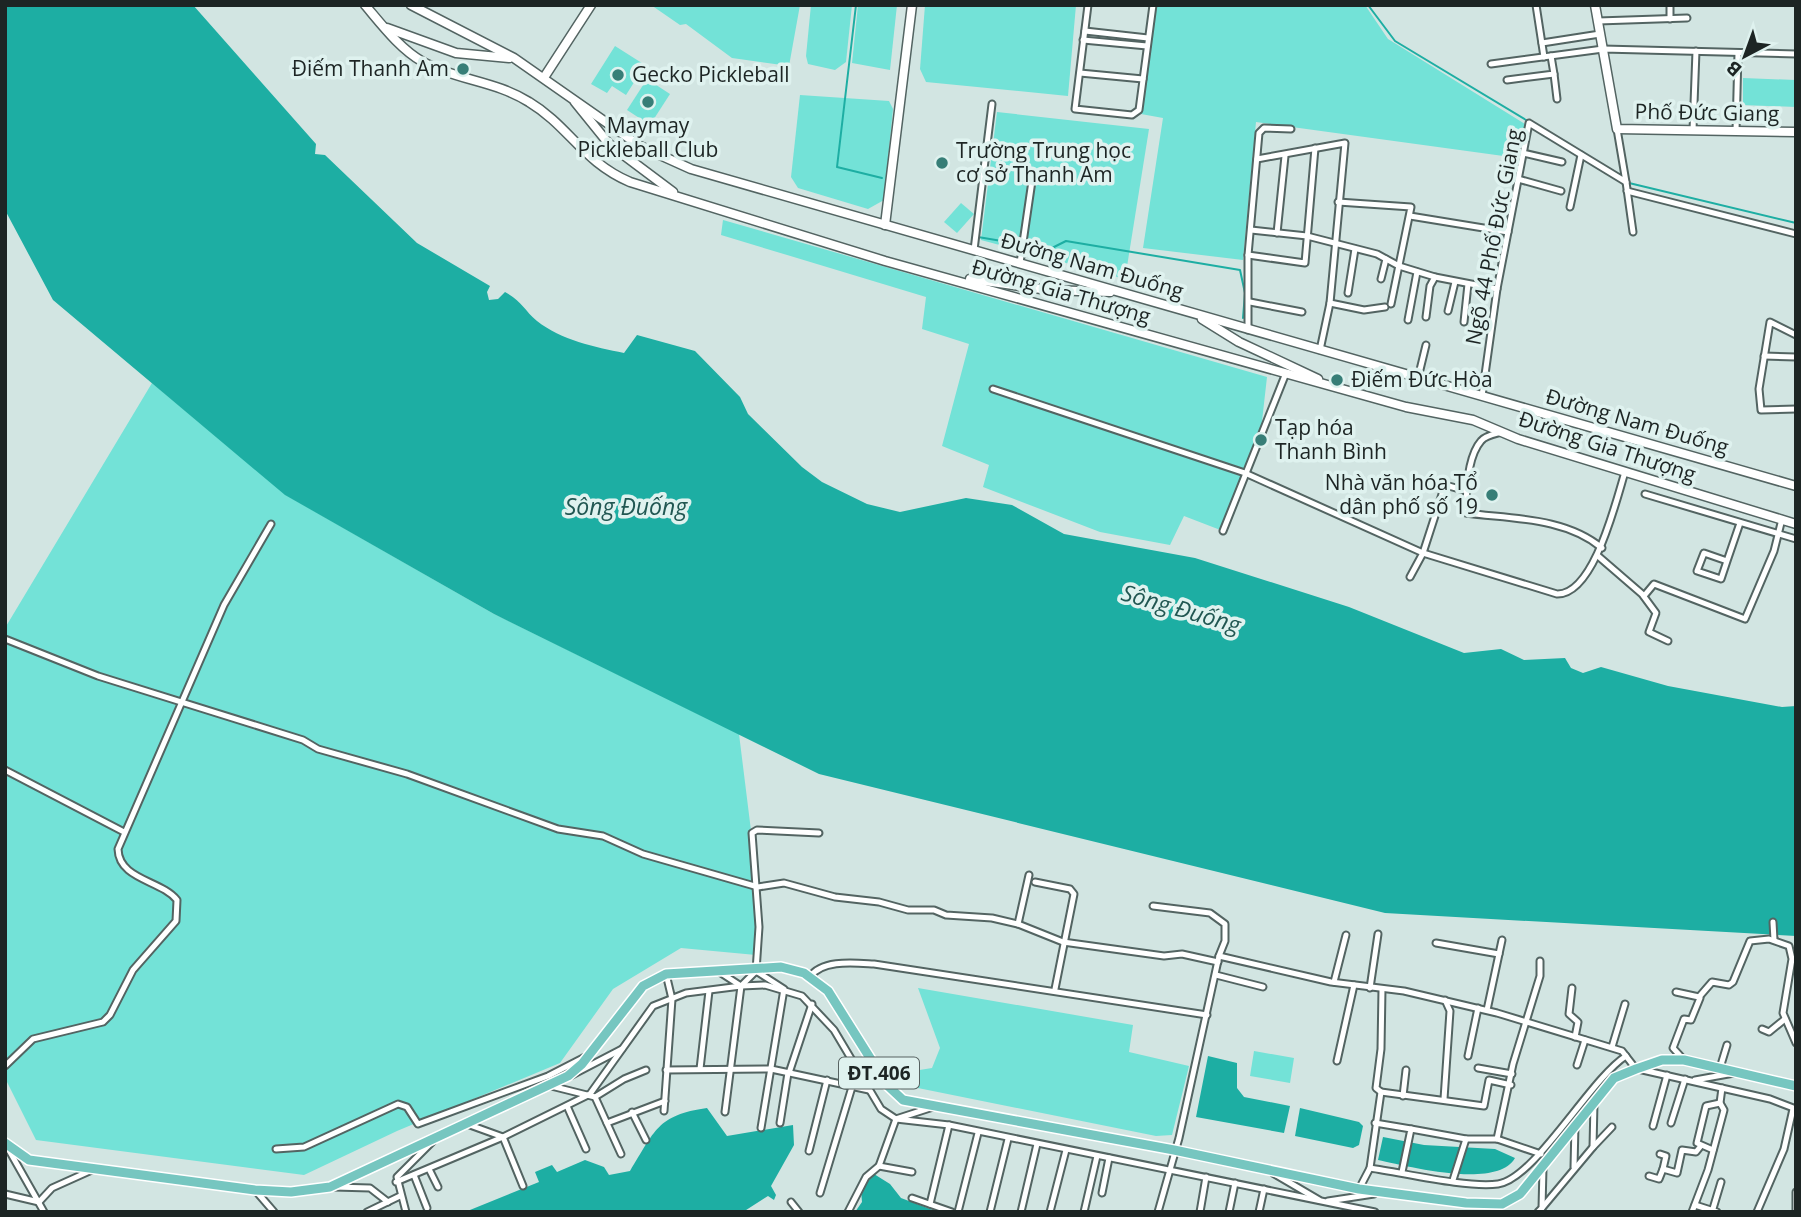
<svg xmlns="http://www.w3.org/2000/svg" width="1801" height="1217" font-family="'Open Sans',sans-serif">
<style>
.green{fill:#73e2d7}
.water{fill:#1daea3}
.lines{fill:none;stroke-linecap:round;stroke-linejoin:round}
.stream{stroke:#1daea3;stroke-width:2}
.street-casing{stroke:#536462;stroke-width:9}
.secondary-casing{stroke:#536462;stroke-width:11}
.primary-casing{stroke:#fff;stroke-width:12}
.street{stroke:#fff;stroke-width:5}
.secondary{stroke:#fff;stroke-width:8}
.primary{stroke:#76c6c0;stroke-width:9}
.poi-dot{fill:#377e77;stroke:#dff2ef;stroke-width:2.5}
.labels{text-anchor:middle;stroke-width:7;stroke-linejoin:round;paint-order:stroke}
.shield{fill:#dff2ef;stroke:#576261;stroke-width:2}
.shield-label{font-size:19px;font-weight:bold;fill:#1d2524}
.poi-label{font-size:21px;fill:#1d2524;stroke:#dff2ef;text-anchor:start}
.street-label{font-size:21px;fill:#1d2524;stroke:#dff2ef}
.water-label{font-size:23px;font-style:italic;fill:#215752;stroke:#dff2ef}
</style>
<rect width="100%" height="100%" fill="#d2e5e2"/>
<!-- green -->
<g class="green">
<polygon points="651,5 800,5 789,66 732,58 686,24 680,25"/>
<polygon points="811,5 852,5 846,62 835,70 808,64 806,56"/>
<polygon points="858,5 897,5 890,70 852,63"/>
<polygon points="925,5 1076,5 1068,96 926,82 920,69"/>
<polygon points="1152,5 1365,5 1388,39 1525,124 1518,158 1256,122 1243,260 1143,248 1163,118 1141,114"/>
<polygon points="615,46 645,65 626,95 612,86 607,93 591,84"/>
<polygon points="1743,78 1796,80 1796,107 1743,105"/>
<polygon points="647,79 670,94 650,125 627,110"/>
<polygon points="800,95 889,101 893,109 884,200 868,209 798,188 791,177"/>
<polygon points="997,112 1149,129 1125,279 981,240"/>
<polygon points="961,203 974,214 957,233 944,222"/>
<polygon points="723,220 1267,377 1261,430 1223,531 1184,516 1170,545 1100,532 983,487 989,465 942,446 969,344 922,329 926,297 721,235"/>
<polygon points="152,383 286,495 494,614 739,734 758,887 756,955 681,948 613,989 560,1063 397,1131 304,1175 36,1140 5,1078 5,628"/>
<polygon points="918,988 1133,1025 1129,1052 1189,1066 1172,1135 1156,1136 908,1086 907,1072 932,1068 940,1048"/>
<polygon points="1254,1051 1294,1058 1290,1083 1250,1076"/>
</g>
<!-- water -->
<g class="water">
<path d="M5 5H193L316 144 315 154 325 155 417 243 490 286 487 292 489 300 498 299 505 292C522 301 524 310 537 321 561 340 595 347 624 353L637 335 695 351 740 397 748 414 802 467 822 482 867 504 900 512 966 498 1012 505 1064 534 1195 558 1349 607 1464 653 1501 649 1524 660 1565 658 1571 668 1583 673 1601 667 1668 686 1782 707 1796 706V936L1385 913 819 774 494 614 285 495 53 300 5 210Z"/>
<polygon points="1208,1056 1237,1063 1237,1088 1244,1097 1290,1106 1284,1133 1196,1117"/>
<path d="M707 1108 727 1136 793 1125 794 1145 771 1186 776 1195 774 1200 768 1196 743 1212H465L539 1182 535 1172 552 1165 557 1172 585 1160 604 1167 609 1175 630 1171C655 1131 657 1115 707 1108Z"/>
<polygon points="1300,1108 1359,1122 1363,1126 1359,1145 1353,1148 1295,1136"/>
<path d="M1383 1137 1424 1145 1495 1149 1515 1158C1497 1190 1407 1166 1378 1160Z"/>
<polygon points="874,1174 890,1184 901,1198 938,1212 855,1212 862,1202 861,1190"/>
</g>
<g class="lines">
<!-- stream -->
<g class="stream">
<polyline points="856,5 837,167 882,178"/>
<polyline points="1368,5 1395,41 1526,120"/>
<polyline points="1629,183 1796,223"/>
<polyline points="978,237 1020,244"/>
<polyline points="1025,246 1048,250 1066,241 1240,270 1245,293 1243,318"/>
</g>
<defs>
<g id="street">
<polyline points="1088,5 1075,109 1132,115 1139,110 1153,5"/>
<polyline points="1536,5 1544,57"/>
<polyline points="1670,19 1670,5"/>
<polyline points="1598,21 1687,18"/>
<polyline points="1085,31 1148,38"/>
<polyline points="1083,40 1147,46"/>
<polyline points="1542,43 1600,34"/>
<polyline points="1491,64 1603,49 1796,54"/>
<polyline points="1080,73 1143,79"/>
<polyline points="1554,74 1557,99"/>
<polyline points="1507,80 1554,74 1551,56"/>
<polyline points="1693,130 1696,51"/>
<polyline points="1736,131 1738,53"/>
<polyline points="1523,153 1562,162"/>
<polyline points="1257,159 1345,143 1330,303 1320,350"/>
<polyline points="1518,179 1561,191"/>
<polyline points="1626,182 1633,232"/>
<polyline points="1627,191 1796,234"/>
<polyline points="1338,202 1411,207 1391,304"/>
<polyline points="1570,207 1581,155"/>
<polyline points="1410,216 1508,232"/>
<polyline points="1251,230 1307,236 1377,254 1399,266 1435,277 1497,289"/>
<polyline points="1277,233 1285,156"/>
<polyline points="974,250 992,104"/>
<polyline points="1248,255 1305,263 1315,148"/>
<polyline points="1020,263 1032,181"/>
<polyline points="1381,279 1386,259"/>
<polyline points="1348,293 1355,249"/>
<polyline points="1250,302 1302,312"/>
<polyline points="1330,303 1364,310 1385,307"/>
<polyline points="1448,311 1455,282"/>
<polyline points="1426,317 1430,286 1435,277"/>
<polyline points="1408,320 1417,272"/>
<polyline points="1464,322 1468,284"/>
<polyline points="1248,330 1248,255 1259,133 1264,128 1291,129"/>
<polyline points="1796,335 1770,322 1759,389 1761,410 1796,409"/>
<polyline points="1764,356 1796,357"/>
<polyline points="1418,378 1426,345"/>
<path d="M993 389 1245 473 1423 553 1557 594C1594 595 1616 501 1625 472"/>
<polyline points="1482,396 1497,289 1529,123 1626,182 1617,129"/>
<path d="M1502 432C1495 434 1486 435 1481 441 1467 457 1466 493 1466 513 1511 519 1565 517 1602 548"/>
<polyline points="1645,494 1796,539"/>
<polyline points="1223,531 1286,373"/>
<polyline points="1598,556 1642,594 1656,613 1649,632 1668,641"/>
<polyline points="1727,561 1721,579 1697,571 1704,553 1727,561 1740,523"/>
<polyline points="1410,577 1423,553 1445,485 1467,491"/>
<polyline points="1644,596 1654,584 1745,619 1774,551 1782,519"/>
<polyline points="5,639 98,676 303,740 318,749 407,774 558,829 603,836 643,854 758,887 784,883 835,897 879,902 908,910 934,910 946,915 992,918 1018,924 1063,942 1164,956 1182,954 1218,962"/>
<polyline points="5,770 124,832"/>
<polyline points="1035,882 1070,889 1074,894 1055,989"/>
<polyline points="1153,906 1210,913 1225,924 1225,941 1219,956 1179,1138 1158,1212"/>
<polyline points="1773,922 1774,940"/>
<polyline points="1018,924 1029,875"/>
<polyline points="1436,943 1499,954"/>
<polyline points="1219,956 1331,982 1404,991 1497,1013 1622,1051 1636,1069"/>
<polyline points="756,971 784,989 761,1128"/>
<polyline points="721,973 741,986 725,1112"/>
<polyline points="1216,975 1263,987"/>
<path d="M810 977C822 959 855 963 874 964L1207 1015"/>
<polyline points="1334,982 1346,935"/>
<polyline points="741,986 756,971 759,927 752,833 757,830 819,833"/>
<polyline points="1370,988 1378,934"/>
<polyline points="1572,988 1569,1014 1578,1022 1575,1037"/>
<polyline points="1676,992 1699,997 1712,982 1729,985 1733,982 1750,941 1769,939 1789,946 1792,959 1783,1013 1796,1043"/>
<polyline points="1487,1010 1502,940"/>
<polyline points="1762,1029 1769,1032 1785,1019"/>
<polyline points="1612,1047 1625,1004"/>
<polyline points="1468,1056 1478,1008"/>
<polyline points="1684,1060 1673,1048 1684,1019 1691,1020 1700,998"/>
<polyline points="1337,1061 1354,985"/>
<polyline points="1577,1065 1585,1040"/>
<path d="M5 1066 33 1039 103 1022 110 1015 133 970 176 921 177 900C161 880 119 880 118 849L224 605 271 524"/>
<polyline points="1478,1068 1512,1074"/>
<polyline points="1720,1068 1727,1045"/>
<polyline points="700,1069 709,991"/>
<polyline points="1638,1069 1770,1099 1796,1109"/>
<polyline points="666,1070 771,1069 869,1090"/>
<polyline points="789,1073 812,1004"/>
<polyline points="572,1075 622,1049"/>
<polyline points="1695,1080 1734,1073"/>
<polyline points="551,1086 595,1097 621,1154"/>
<polyline points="1381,1092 1484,1106 1489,1080 1511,1085"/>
<polyline points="1403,1096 1406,1070"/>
<polyline points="595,1097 624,1079 646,1070"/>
<polyline points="1444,1099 1450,1011 1445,1000"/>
<polyline points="567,1106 586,1149"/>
<polyline points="664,1111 672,999 666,974"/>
<polyline points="632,1112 646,1140"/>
<polyline points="607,1123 665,1101"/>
<polyline points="780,1123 788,1073"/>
<polyline points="1375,1123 1411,1129 1402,1172"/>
<polyline points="1671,1123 1685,1079"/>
<polyline points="467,1124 503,1137 523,1186"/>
<polyline points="1653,1126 1667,1075"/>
<polyline points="1411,1129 1466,1139 1497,1139 1541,1154"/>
<polyline points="1497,1139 1513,1064 1540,976 1540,961"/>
<polyline points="6,1145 44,1212"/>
<polyline points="1593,1147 1612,1127"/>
<polyline points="276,1149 304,1147 398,1104 407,1107 418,1124 548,1076 585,1057"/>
<polyline points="1713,1150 1697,1143 1706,1106 1720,1103"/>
<polyline points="809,1151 827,1080"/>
<polyline points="1660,1154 1666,1156 1663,1169 1677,1173 1682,1150 1696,1152 1700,1147"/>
<polyline points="879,1166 912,1172"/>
<polyline points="1574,1167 1575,1125"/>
<path d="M1370 1168C1405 1173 1466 1188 1498 1184 1535 1179 1590 1079 1626 1056"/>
<polyline points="429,1169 438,1187"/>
<polyline points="1273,1173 1319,1200"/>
<polyline points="414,1175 427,1208"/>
<polyline points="1649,1176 1659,1179 1663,1169"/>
<polyline points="1453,1180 1466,1139"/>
<polyline points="396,1182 503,1137 590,1094 653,1006 686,993 741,986 765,985 802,996 834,1030 881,1109 896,1119 949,1125 1375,1212"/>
<polyline points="334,1187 370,1188 388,1202"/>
<polyline points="1359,1189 1370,1168 1381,1092 1376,1088 1381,1049 1382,989"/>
<polyline points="255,1190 274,1212"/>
<polyline points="1796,1192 1796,1211"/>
<polyline points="820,1193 852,1087"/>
<polyline points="1102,1193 1109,1158"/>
<polyline points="5,1194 39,1202"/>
<polyline points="912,1198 952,1212"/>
<polyline points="1328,1201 1374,1194"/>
<polyline points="39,1202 52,1188 92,1170"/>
<polyline points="791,1202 799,1212"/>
<polyline points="930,1204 949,1125"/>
<polyline points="1695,1205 1717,1212"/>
<polyline points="1542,1208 1593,1147 1594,1103"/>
<polyline points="367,1212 400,1196"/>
<polyline points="406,1212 397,1177 433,1141"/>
<polyline points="848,1212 866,1177 879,1166 896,1119 933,1107"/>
<polyline points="958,1212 978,1133"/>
<polyline points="990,1212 1008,1139"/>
<polyline points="1021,1212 1037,1144"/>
<polyline points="1050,1212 1066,1150"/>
<polyline points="1084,1212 1097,1156"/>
<polyline points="1200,1212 1206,1177"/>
<polyline points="1229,1212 1235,1183"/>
<polyline points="1259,1212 1264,1189"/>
<polyline points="1538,1212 1542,1208 1543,1168"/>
<polyline points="1692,1212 1708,1170 1724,1110 1720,1103 1722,1088"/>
<polyline points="1712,1212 1721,1182"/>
<polyline points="1757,1212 1784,1149 1793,1109"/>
</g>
<g id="secondary">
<path d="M365 5C382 25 400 49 423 62 456 80 496 81 529 102 569 126 583 162 630 182L885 261 1406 407 1473 420 1518 439 1796 524"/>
<polyline points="411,5 514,58 640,146 691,169 1796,486"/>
<polyline points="1595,5 1617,129 1796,132"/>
<polyline points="387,28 456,53 509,58"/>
<polyline points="545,76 591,5"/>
<polyline points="575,102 609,144 673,192"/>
<polyline points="885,225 912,5"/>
<polyline points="970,279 1048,290 1110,292"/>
<polyline points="1202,319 1239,342 1318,379"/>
</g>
<polyline id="primary" points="5,1143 29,1160 255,1190 291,1192 330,1187 568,1076 582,1064 643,986 666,974 781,967 804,973 828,991 887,1085 903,1100 1174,1150 1359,1189 1466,1203 1502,1204 1520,1194 1614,1078 1636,1069 1662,1060 1684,1060 1796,1086"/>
</defs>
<!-- street casing -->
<use href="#street" class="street-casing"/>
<!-- secondary casing -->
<use href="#secondary" class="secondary-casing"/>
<!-- primary casing -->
<use href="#primary" class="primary-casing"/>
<!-- street -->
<use href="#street" class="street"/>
<!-- secondary -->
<use href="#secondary" class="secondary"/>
<!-- primary -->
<use href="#primary" class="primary"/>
</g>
<!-- markers -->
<g class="poi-dot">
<circle cx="463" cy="69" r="7"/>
<circle cx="618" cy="75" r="7"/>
<circle cx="648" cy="102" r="7"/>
<circle cx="942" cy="163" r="7"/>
<circle cx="1337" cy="380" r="7"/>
<circle cx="1261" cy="440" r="7"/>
<circle cx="1492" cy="495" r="7"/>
</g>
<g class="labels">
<!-- shield labels -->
<rect class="shield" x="839" y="1057.5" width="80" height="31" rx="5"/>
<g class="shield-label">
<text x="879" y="1080">ĐT.406</text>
</g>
<!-- poi labels -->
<g class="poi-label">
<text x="449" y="76" text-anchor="end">Điếm Thanh Am</text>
<text x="632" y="82">Gecko Pickleball</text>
<text x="648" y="133" text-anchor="middle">Maymay<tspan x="648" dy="24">Pickleball Club</tspan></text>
<text x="956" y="158">Trường Trung học<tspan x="956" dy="24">cơ sở Thanh Am</tspan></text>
<text x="1351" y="387">Điếm Đức Hòa</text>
<text x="1275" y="435">Tạp hóa<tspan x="1275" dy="24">Thanh Bình</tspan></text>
<text x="1478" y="490" text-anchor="end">Nhà văn hóa Tổ<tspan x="1478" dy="24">dân phố số 19</tspan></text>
</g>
<!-- street labels -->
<g class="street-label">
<text transform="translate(1707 113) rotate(1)" y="7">Phố Đức Giang</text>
<text transform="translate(1494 237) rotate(-79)" y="7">Ngõ 44 Phố Đức Giang</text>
<text transform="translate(1092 266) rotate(16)" y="7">Đường Nam Đuống</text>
<text transform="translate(1061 292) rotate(16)" y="7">Đường Gia Thượng</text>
<text transform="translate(1637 422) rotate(16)" y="7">Đường Nam Đuống</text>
<text transform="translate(1607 447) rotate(18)" y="7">Đường Gia Thượng</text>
</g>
<!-- water labels -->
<g class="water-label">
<text x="626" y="515">Sông Đuống</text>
<text transform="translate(1181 609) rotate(16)" y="8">Sông Đuống</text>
</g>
</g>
<!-- border -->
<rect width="1801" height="1217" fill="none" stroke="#1d2524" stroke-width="14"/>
<!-- north arrow -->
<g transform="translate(1745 56) rotate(221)" stroke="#dff2ef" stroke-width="5" paint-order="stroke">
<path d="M0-5L12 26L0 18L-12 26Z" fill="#1d2524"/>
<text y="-10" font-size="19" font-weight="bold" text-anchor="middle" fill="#1d2524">B</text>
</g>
</svg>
